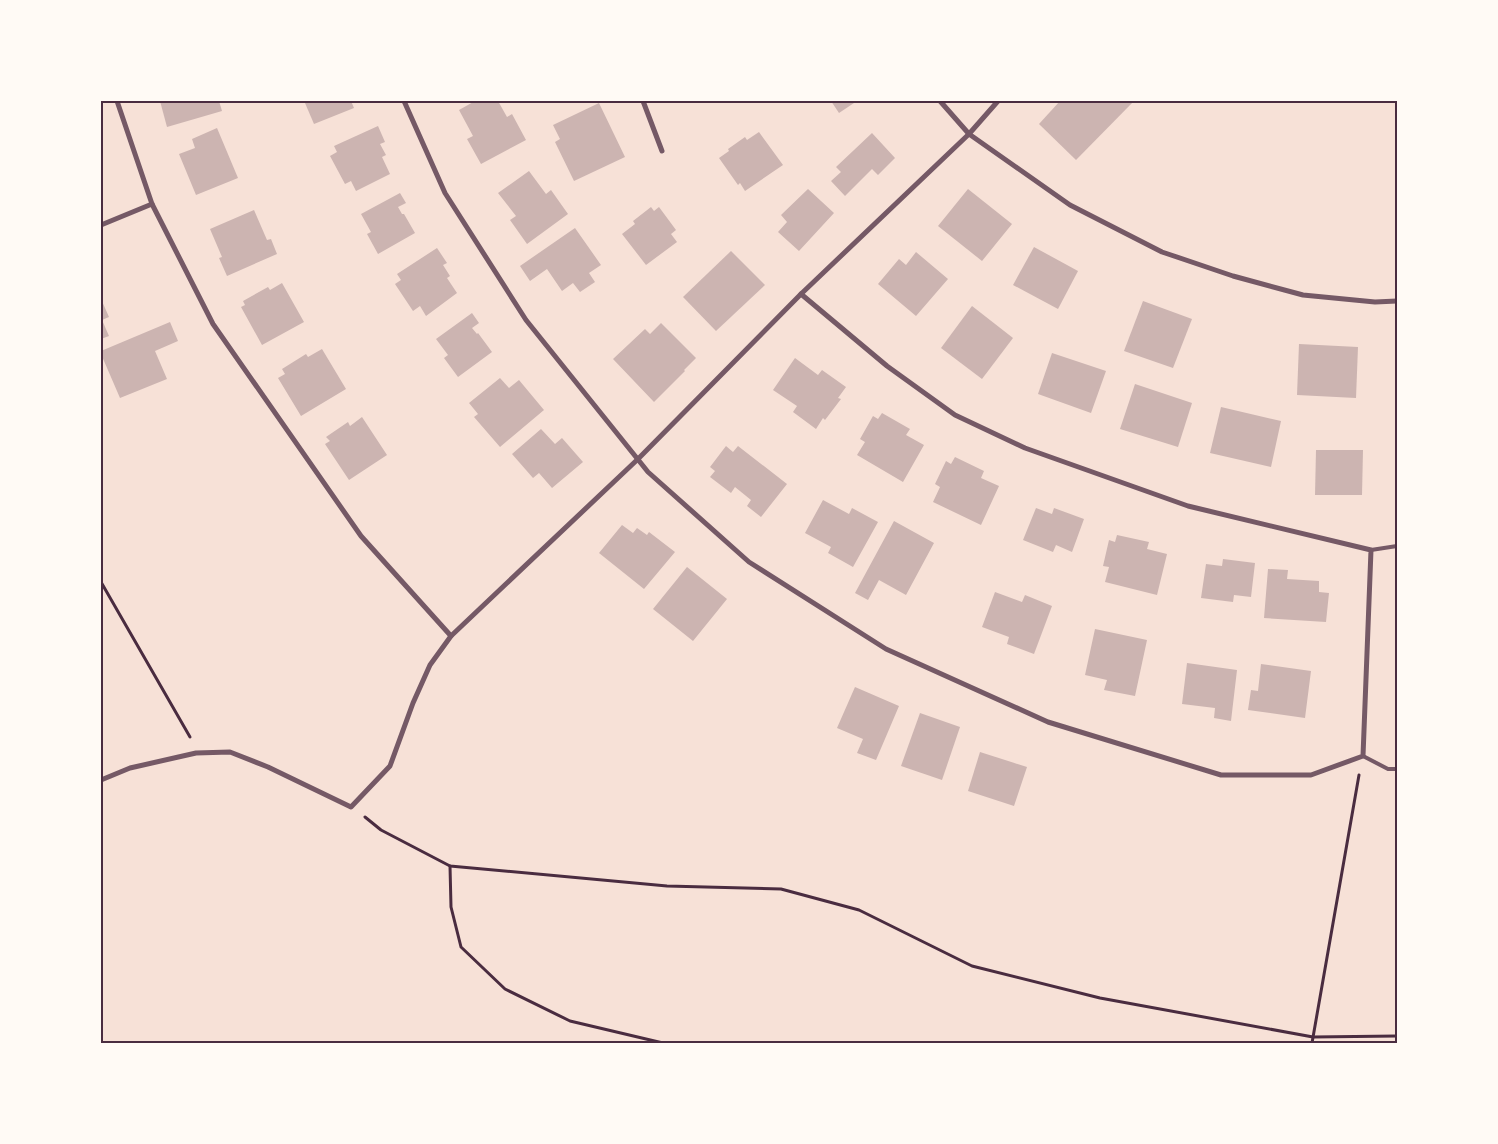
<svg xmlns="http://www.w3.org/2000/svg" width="1498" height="1144" font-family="'IBM Plex Sans',sans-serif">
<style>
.building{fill:#ccb4b1}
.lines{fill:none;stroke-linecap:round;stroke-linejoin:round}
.path{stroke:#4a2c40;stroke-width:3}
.service{stroke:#755966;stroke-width:4}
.minor{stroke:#755966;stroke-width:5}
.neatline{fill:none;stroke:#4a2c40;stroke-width:2}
</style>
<rect width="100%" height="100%" fill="#f7e1d7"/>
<!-- building -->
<g class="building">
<polygon points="160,101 219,101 222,111 167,127"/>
<polygon points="309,101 351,101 354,108 314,124 305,103"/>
<polygon points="475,101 498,101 507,117 512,114 526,140 481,164 467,139 473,136 459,110"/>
<polygon points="831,101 857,101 839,113"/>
<polygon points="1060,101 1134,101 1076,160 1039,124"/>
<polygon points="599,103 625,157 574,181 555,142 560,139 553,125"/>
<polygon points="378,126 385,142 380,144 386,155 382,157 390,174 356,191 351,181 345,184 330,156 337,152 334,146"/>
<polygon points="217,128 238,178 196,195 179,154 195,148 192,139"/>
<polygon points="759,132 783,165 745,191 740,183 738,185 719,158 729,151 728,149 745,137 747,140"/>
<polygon points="872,133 895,158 878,175 872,169 845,196 831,181 841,172 836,167"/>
<polygon points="529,171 546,194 551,190 568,214 527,244 510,220 516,216 498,193"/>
<polygon points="808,189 834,213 799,251 778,232 787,222 781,215"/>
<polygon points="968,189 1012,224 982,261 938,226"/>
<polygon points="400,193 406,203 398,207 402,214 404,214 415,233 378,254 367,234 371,232 361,214"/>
<polygon points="651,207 654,211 659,207 676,230 671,234 677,242 646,265 622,234 635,224 633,221"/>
<polygon points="254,210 267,240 271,239 277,254 227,276 219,258 222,257 210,229"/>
<polygon points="575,228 601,265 589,273 595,282 580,292 573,283 562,291 547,269 530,281 520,266"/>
<polygon points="1034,247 1078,271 1058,309 1013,285"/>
<polygon points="437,248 447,263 443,265 450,276 447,278 457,293 426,316 420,306 413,311 395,284 401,280 397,274"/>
<polygon points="731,251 765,285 716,331 683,297"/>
<polygon points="916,252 948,279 916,316 878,284 899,259 906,265"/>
<polygon points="282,283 304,322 262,345 241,307 245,305 243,301 268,287 270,290"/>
<polygon points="101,299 109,317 102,320 109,336 101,339"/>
<polygon points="1143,301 1192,319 1173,368 1124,351"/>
<polygon points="972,306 1013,338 982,379 941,348"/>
<polygon points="472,313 479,323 472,328 477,334 478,333 492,352 458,377 444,358 448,355 436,339"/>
<polygon points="170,322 178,341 155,351 167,379 120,398 101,354 101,351"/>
<polygon points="661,323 696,358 684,370 685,371 654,402 613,359 645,329 650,334"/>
<polygon points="1299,344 1358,347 1356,398 1297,395"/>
<polygon points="322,349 346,389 301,416 278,378 285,374 282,369 306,354 308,357"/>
<polygon points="1052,353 1106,371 1091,413 1038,394"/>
<polygon points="795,358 818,375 822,370 846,387 838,398 841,399 825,420 823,418 816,429 793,412 797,406 773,390"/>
<polygon points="500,378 509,388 519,380 544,410 500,447 474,417 478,414 469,403"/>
<polygon points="1135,384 1192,403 1178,447 1120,429"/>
<polygon points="1221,407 1281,421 1271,467 1210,453"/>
<polygon points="882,413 910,429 906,435 924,445 903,482 857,455 865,442 860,439 873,416 878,419"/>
<polygon points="362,417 387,455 349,480 325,444 330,441 326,437 348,422 350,426"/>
<polygon points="541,429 555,444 562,438 583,462 552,488 539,473 533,478 512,454"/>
<polygon points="726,446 733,452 738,446 787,484 761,517 747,506 751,500 735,487 731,493 710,477 715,471 710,467"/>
<polygon points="1316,450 1363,450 1362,495 1315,495"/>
<polygon points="955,457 984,471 981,478 999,486 981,525 933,502 940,487 935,484 946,461 951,464"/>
<polygon points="823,500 849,514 852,508 878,522 853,567 828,553 831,547 805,533"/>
<polygon points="1036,508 1052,514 1054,508 1084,519 1072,552 1056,545 1053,552 1023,540"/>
<polygon points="894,521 934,543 906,595 879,580 868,600 855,593"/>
<polygon points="622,525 633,533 637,528 647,535 649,532 675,552 644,589 599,553"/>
<polygon points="1117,535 1149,542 1147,549 1167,554 1157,595 1105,582 1109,567 1103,566 1109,540 1115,542"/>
<polygon points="1223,559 1255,563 1251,597 1234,595 1233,602 1201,598 1206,564 1222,566"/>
<polygon points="687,567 727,599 693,641 653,609"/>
<polygon points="1268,569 1288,570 1287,579 1319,581 1319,592 1329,593 1326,622 1264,618"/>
<polygon points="995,592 1022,602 1025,595 1052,606 1034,654 1007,644 1009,637 982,627"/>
<polygon points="1095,629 1147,640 1135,696 1104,690 1107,680 1085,675"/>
<polygon points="1187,663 1237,670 1231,721 1214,718 1215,708 1182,704"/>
<polygon points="1261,664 1311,671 1305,718 1248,710 1251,690 1258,691"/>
<polygon points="855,687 899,706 876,760 857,753 863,739 837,728"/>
<polygon points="920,713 960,727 942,780 901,766"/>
<polygon points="980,752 1027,767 1014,806 968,791"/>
</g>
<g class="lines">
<!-- path -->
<g class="path">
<polyline points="101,582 190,737"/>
<polyline points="365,817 381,830 450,866 667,886 781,889 859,910 972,966 1100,998 1313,1037 1397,1036"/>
<polyline points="450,866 451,907 461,947 505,989 570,1021 663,1043"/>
<polyline points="1312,1043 1359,775"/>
</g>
<!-- service -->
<g class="service">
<polyline points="1371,550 1397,546"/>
<polyline points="1363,756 1388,769 1397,769"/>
</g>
<!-- minor -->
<g class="minor">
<polyline points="117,101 152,204 213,324 361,536 451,636"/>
<polyline points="404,101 445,193 526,320 648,472 749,562 886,649 1048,722 1221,775 1311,775 1363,756 1371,550 1188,506 1025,448 955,415 887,366 801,294"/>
<polyline points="643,101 662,151"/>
<polyline points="940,101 969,134 1070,205 1162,252 1233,276 1303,295 1375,302 1397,301"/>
<polyline points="101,225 152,204"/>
<polyline points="101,780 130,768 196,753 230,752 268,767 351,807 390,766 413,703 430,665 451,636 638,459 801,294 969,134 998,101"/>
</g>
</g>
<!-- border -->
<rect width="1498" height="1144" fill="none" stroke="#fffaf5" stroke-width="205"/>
<rect x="102" y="102" width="1294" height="940" class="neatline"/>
</svg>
